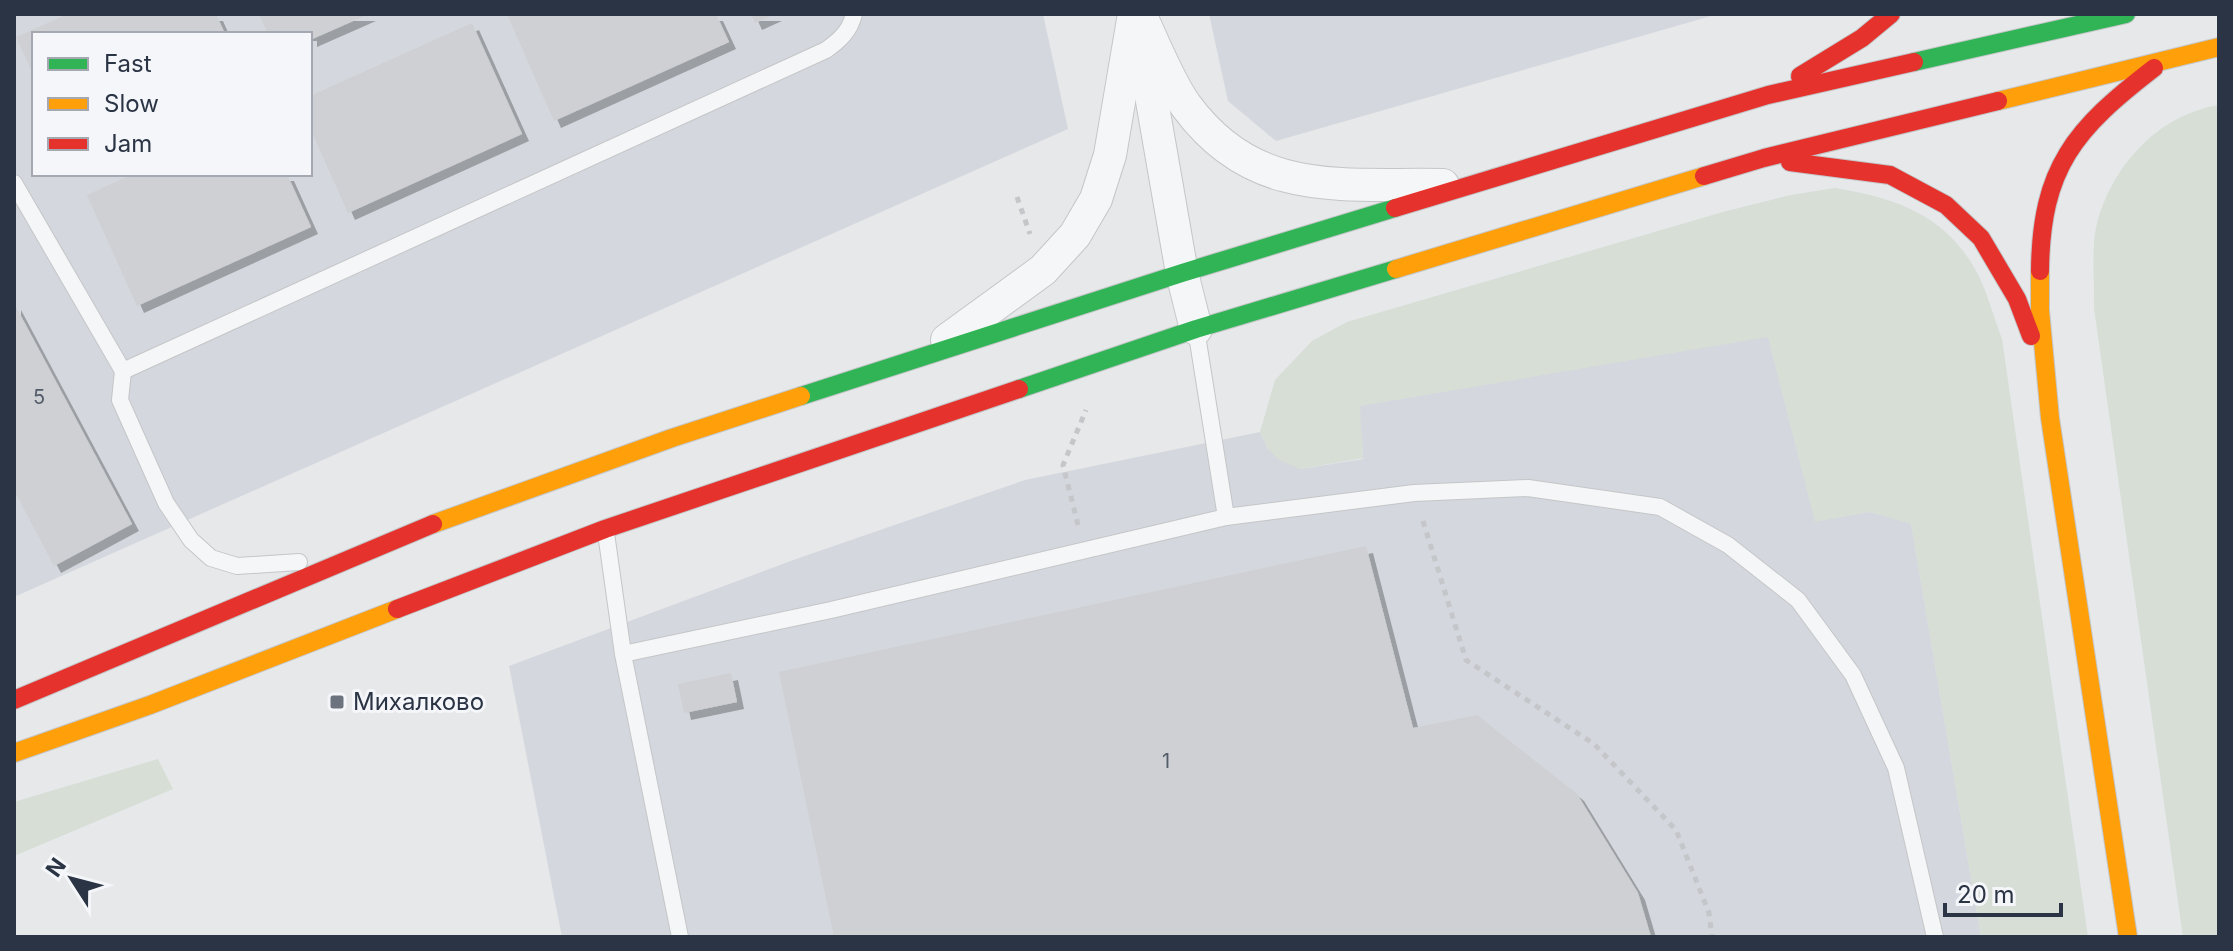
<svg xmlns="http://www.w3.org/2000/svg" width="2233" height="951" font-family="Inter,sans-serif">
<style>
.built{fill:#d4d7dd;fill-rule:evenodd}
.green{fill:#d6ded6}
.building{fill:#ced0d3;filter:url(#shadow)}
.lines{fill:none;stroke-linecap:round;stroke-linejoin:round}
.lane-casing{stroke:#c4c6c8;stroke-width:18}
.street-casing{stroke:#c4c6c8;stroke-width:34}
.fast-casing{stroke:#c4c6c8;stroke-width:20}
.slow-casing{stroke:#c4c6c8;stroke-width:20}
.jam-casing{stroke:#c4c6c8;stroke-width:20}
.path{stroke:#c5c6ca;stroke-width:5;stroke-dasharray:6 6;stroke-linecap:butt}
.lane{stroke:#f5f6f7;stroke-width:16}
.street{stroke:#f5f6f7;stroke-width:32}
.fast{stroke:#30b455;stroke-width:18}
.slow{stroke:#ff9f0a;stroke-width:18}
.jam{stroke:#e5322d;stroke-width:18}
.poi-dot{fill:#6c737f;stroke:#f4f6f9;stroke-width:3}
.labels{text-anchor:middle;stroke-width:6;stroke-linejoin:round;paint-order:stroke}
.number-label{font-size:20px;fill:#545c69}
.poi-label{font-size:24px;fill:#2b3445;stroke:#f4f6f9;text-anchor:start}
</style>
<defs>
<filter id="shadow"><feDropShadow dx="7" dy="7" stdDeviation="0" flood-color="#0004"/></filter>
</defs>
<rect width="100%" height="100%" fill="#e6e8ea"/>
<!-- built -->
<g class="built">
<path d="M14 14H1043L1068 129 14 597ZM34 34H310V174H34Z"/>
<polygon points="1209,14 1718,14 1276,141 1228,101"/>
<polygon points="1768,336 1815,521 1870,512 1911,523 1981,937 562,937 509,666 799,558 1025,480 1260,432 1268,449 1300,469 1363,459 1359,406"/>
</g>
<!-- green -->
<g class="green">
<path d="M2219 105V937H2183L2094 308C2095 285 2091 251 2096 228 2110 168 2157 115 2219 105Z"/>
<path d="M1835 188C1894 198 1943 213 1975 269 1987 290 1993 316 2002 339L2088 937H1981L1911 524 1870 512 1815 522 1768 337 1360 406 1363 458 1300 469 1279 460 1268 449 1260 432 1275 380 1312 341 1347 322 1723 212 1791 195Z"/>
<polygon points="158,759 173,789 14,856 14,802"/>
</g>
<!-- building -->
<g class="building">
<polygon points="68,14 216,14 225,34 34,34 34,76 16,37"/>
<polygon points="259,14 369,14 310,40 310,34 268,34"/>
<polygon points="507,14 716,14 729,42 554,121"/>
<polygon points="751,14 775,14 755,23"/>
<polygon points="472,23 522,134 348,213 310,128 310,96"/>
<polygon points="133,174 287,174 311,227 137,306 87,195"/>
<polygon points="14,303 132,524 54,566 14,490"/>
<polygon points="1366,546 1413,728 1477,715 1577,794 1638,893 1651,937 834,937 779,672"/>
<polygon points="731,673 737,702 684,713 678,684"/>
</g>
<g class="lines">
<defs>
<g id="lane">
<path d="M14 183 123 371 826 50C840 40 850 31 854 14"/>
<polyline points="1196,329 1226,517"/>
<polyline points="123,371 120,400 166,503 191,540 211,558 237,566 299,562"/>
<polyline points="606,533 623,654"/>
<polyline points="680,937 623,654 831,610 1226,517 1414,493 1528,488 1660,507 1728,545 1798,600 1853,675 1896,768 1935,937"/>
</g>
<g id="street">
<path d="M1140 14C1153 41 1170 85 1187 107 1255 199 1343 183 1443 185"/>
<polyline points="1141,38 1182,273 1196,329"/>
<polyline points="947,340 1043,270 1075,235 1096,199 1110,155 1134,14"/>
</g>
<g id="fast">
<polyline points="1914,62 2126,14"/>
<polyline points="1019,389 1196,329 1396,269"/>
<polyline points="801,396 1182,273 1395,208"/>
</g>
<g id="slow">
<polyline points="1998,101 2219,47"/>
<polyline points="1396,269 1704,176"/>
<polyline points="2040,271 2040,310 2050,418 2128,937"/>
<polyline points="433,524 672,438 801,396"/>
<polyline points="14,753 150,705 397,609"/>
</g>
<g id="jam">
<polyline points="1800,76 1862,38 1891,14"/>
<polyline points="1790,162 1890,175 1946,205 1981,238 2017,299 2031,336"/>
<polyline points="1704,176 1764,158 1998,101"/>
<polyline points="1395,208 1768,95 1914,62"/>
<path d="M2040 271C2041 167 2075 129 2154 68"/>
<polyline points="397,609 605,529 1019,389"/>
<polyline points="14,700 433,524"/>
</g>
</defs>
<!-- lane casing -->
<use href="#lane" class="lane-casing"/>
<!-- street casing -->
<use href="#street" class="street-casing"/>
<!-- fast casing -->
<use href="#fast" class="fast-casing"/>
<!-- slow casing -->
<use href="#slow" class="slow-casing"/>
<!-- jam casing -->
<use href="#jam" class="jam-casing"/>
<!-- path -->
<g class="path">
<polyline points="1017,197 1030,234"/>
<polyline points="1423,521 1466,660 1594,744 1676,830 1709,913 1712,937"/>
<polyline points="1078,525 1063,465 1086,410"/>
</g>
<!-- lane -->
<use href="#lane" class="lane"/>
<!-- street -->
<use href="#street" class="street"/>
<!-- fast -->
<use href="#fast" class="fast"/>
<!-- slow -->
<use href="#slow" class="slow"/>
<!-- jam -->
<use href="#jam" class="jam"/>
</g>
<!-- markers -->
<rect class="poi-dot" x="329" y="694" width="16" height="16" rx="4"/>
<g class="labels">
<!-- number labels -->
<g class="number-label">
<text x="39" y="404">5</text>
<text x="1166" y="768">1</text>
</g>
<!-- poi labels -->
<g class="poi-label">
<text x="353" y="710">Михалково</text>
</g>
</g>
<!-- border -->
<rect width="2233" height="951" fill="none" stroke="#2b3445" stroke-width="32"/>
<!-- legend -->
<rect x="32" y="32" width="280" height="144" fill="#f4f6f9" stroke="#a4a8b1" stroke-width="2"/>
<rect x="48" y="58" width="40" height="12" fill="#30b455" stroke="#a4a8b1" stroke-width="2"/>
<text x="104" y="72" font-size="24" fill="#2b3445">Fast</text>
<rect x="48" y="98" width="40" height="12" fill="#ff9f0a" stroke="#a4a8b1" stroke-width="2"/>
<text x="104" y="112" font-size="24" fill="#2b3445">Slow</text>
<rect x="48" y="138" width="40" height="12" fill="#e5322d" stroke="#a4a8b1" stroke-width="2"/>
<text x="104" y="152" font-size="24" fill="#2b3445">Jam</text>
<!-- north arrow -->
<g transform="translate(72 879) rotate(306)" stroke="#f4f6f9" stroke-width="6" paint-order="stroke">
<path d="M0-6L14 30L0 20L-14 30Z" fill="#2b3445"/>
<text y="-12" font-size="22" font-weight="bold" text-anchor="middle" fill="#2b3445">N</text>
</g>
<!-- scale -->
<path d="M1945 903v12h116v-12" fill="none" stroke="#2b3445" stroke-width="4"/>
<text x="1957" y="903" font-size="24" fill="#2b3445" stroke="#f4f6f9" stroke-width="6" paint-order="stroke">20 m</text>
</svg>
